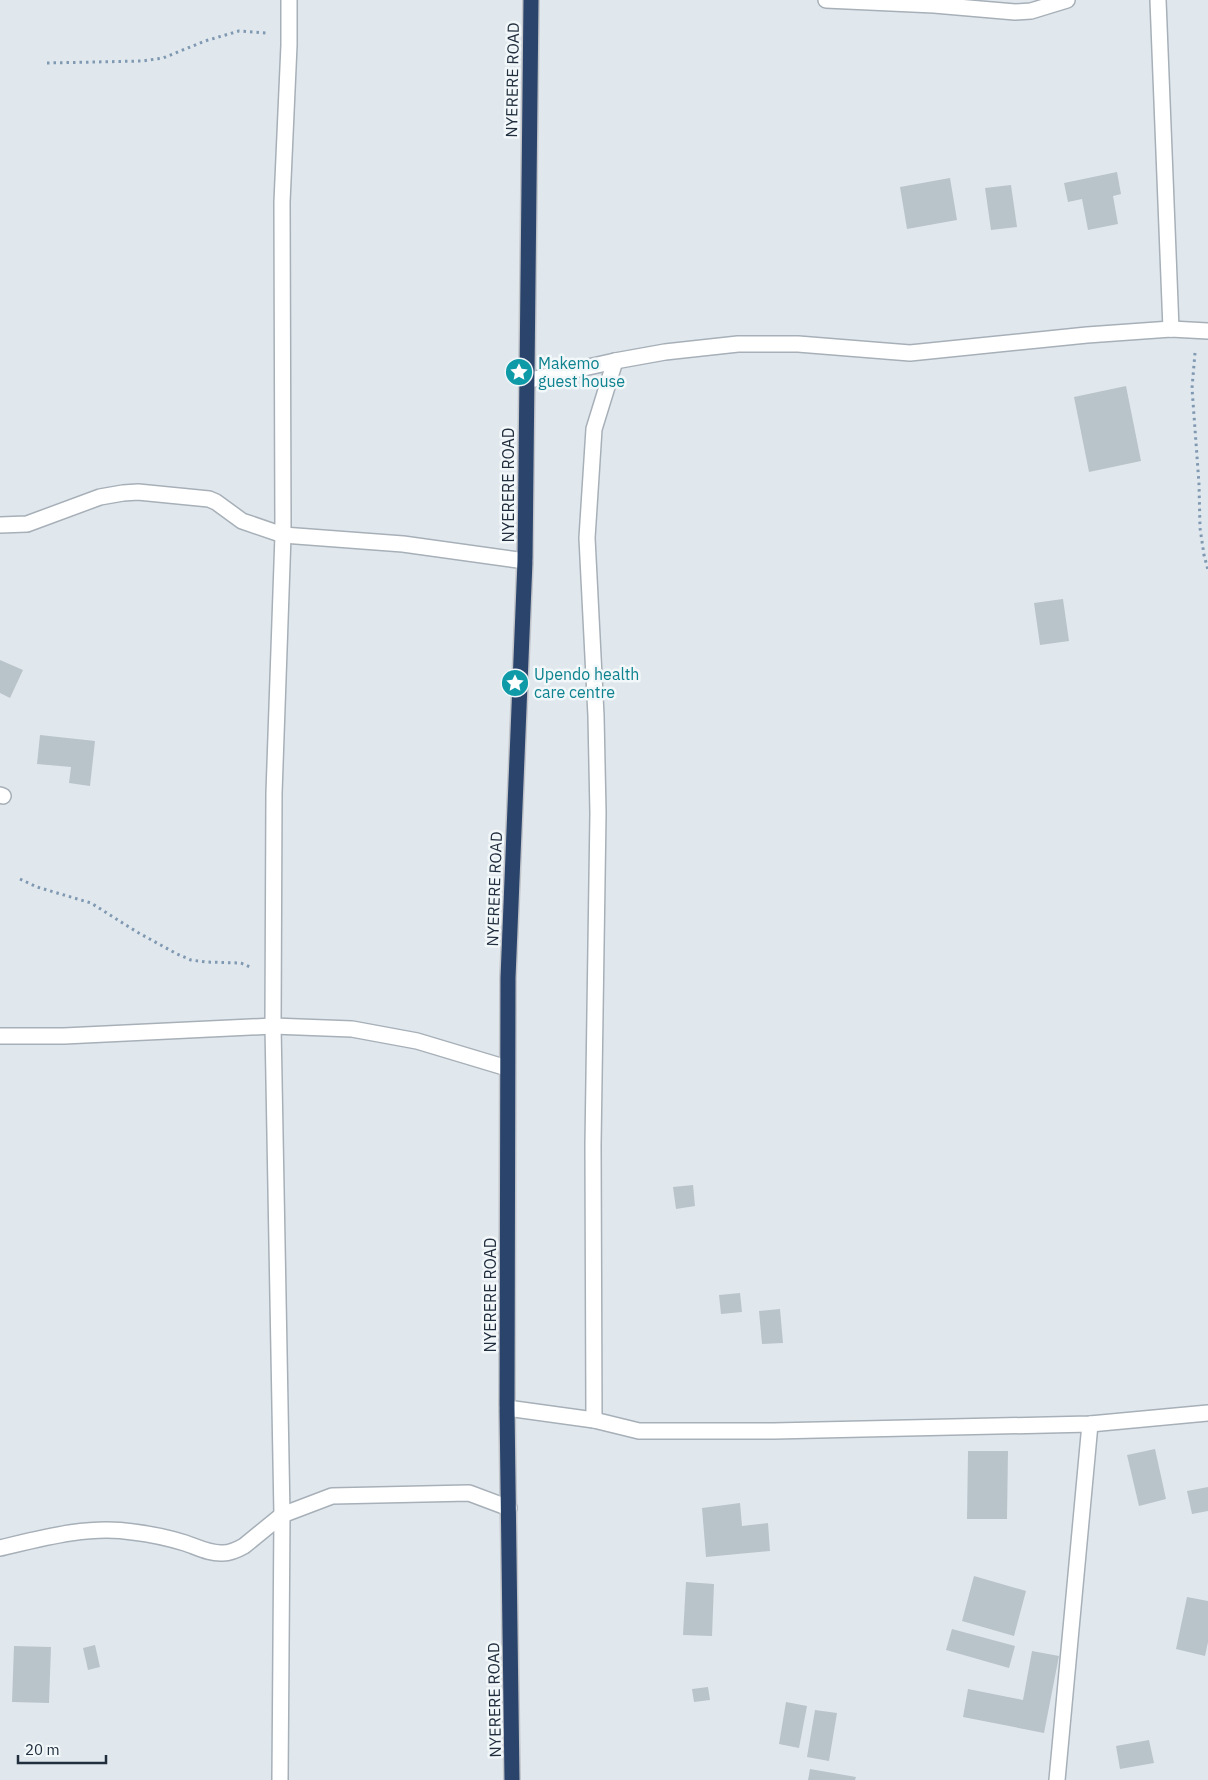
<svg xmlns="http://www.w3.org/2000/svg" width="1208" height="1780" font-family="'IBM Plex Sans',sans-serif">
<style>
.building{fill:#b9c3ca}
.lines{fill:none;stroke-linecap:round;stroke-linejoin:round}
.minor-casing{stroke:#a7b0b8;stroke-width:18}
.highway-casing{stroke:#c1c4c9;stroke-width:18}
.path{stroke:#8099b2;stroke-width:3;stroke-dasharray:2.5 4;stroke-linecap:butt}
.minor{stroke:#fff;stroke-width:15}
.highway{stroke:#2a446c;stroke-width:15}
.labels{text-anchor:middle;stroke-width:5;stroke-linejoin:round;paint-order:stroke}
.street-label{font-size:16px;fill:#202e3e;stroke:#f2f7f9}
.culture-label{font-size:16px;fill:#0d838f;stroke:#f2f7f9;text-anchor:start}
</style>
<rect width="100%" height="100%" fill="#e1e8ed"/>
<!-- building -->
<g class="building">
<polygon points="1117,172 1121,194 1113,196 1118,224 1088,230 1082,199 1068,202 1064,183"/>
<polygon points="950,178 957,220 907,229 900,187"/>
<polygon points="1011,185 1017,227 991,230 985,188"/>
<polygon points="1126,386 1141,461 1089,472 1074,397"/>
<polygon points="1063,599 1069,641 1040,645 1034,603"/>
<polygon points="0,660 23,670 10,698 0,693"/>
<polygon points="40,735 95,741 90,786 69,783 71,767 37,764"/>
<polygon points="693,1185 695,1206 676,1209 673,1187"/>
<polygon points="740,1293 742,1312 721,1314 719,1295"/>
<polygon points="780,1309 783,1343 762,1344 759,1311"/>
<polygon points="1155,1449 1166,1499 1139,1506 1127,1455"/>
<polygon points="968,1451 1008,1451 1007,1519 967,1519"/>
<polygon points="1208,1487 1208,1511 1192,1514 1187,1491"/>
<polygon points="740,1503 742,1526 768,1523 770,1551 706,1557 702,1508"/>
<polygon points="974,1576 1026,1591 1014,1636 962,1621"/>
<polygon points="686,1582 714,1584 712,1636 683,1635"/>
<polygon points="1187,1597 1208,1601 1208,1642 1205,1656 1176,1649"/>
<polygon points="952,1629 1015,1646 1009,1668 946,1650"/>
<polygon points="95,1645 100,1667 88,1670 83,1648"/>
<polygon points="14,1646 51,1647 49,1703 12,1702"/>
<polygon points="1032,1651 1059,1656 1044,1733 963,1717 968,1689 1023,1700"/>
<polygon points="708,1687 710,1700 694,1702 692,1689"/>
<polygon points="786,1702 807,1706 799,1748 779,1744"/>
<polygon points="815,1710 837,1713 829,1761 807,1757"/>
<polygon points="1149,1740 1154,1763 1120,1769 1116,1746"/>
<polygon points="810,1769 856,1777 855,1780 808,1780"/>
</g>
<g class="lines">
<defs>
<g id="minor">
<polyline points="826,0 934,5 1015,12 1031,11 1067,0"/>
<polyline points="1158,0 1171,329"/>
<polyline points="526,381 615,361 665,352 738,344 798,344 910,353 1087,335 1171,329 1208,331"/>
<polyline points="0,525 27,524 100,497 123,493 138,492 209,499 216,502 242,521 283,535 403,544 525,561"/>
<polyline points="0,795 3,796"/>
<polyline points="0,1036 64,1036 273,1026 352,1029 417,1041 507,1068"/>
<polyline points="507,1408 594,1420 639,1431 774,1431 1090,1424 1208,1413"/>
<polyline points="594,1420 593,1145 598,813 596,716 587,538 594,429 615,361"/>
<path d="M0 1548C42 1538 89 1525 133 1532 150 1534 169 1538 185 1543 197 1547 210 1554 223 1553 231 1553 237 1550 244 1546L282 1515 332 1496 469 1493 509 1508"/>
<polyline points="280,1780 282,1515 273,1026 274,793 283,535 282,202 289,45 289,0"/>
<polyline points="1057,1780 1090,1424"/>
</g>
<polyline id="highway" points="512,1780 507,1408 508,978 525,561 531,0"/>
</defs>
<!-- minor casing -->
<use href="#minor" class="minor-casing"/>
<!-- highway casing -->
<use href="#highway" class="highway-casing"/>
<!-- path -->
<g class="path">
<polyline points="47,63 142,61 163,58 205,41 239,31 266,33"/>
<polyline points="1195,353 1192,388 1199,484 1200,528 1204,555 1208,570"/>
<polyline points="20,879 37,887 91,903 137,932 177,954 191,960 206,962 241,963 250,967"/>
</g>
<!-- minor -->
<use href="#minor" class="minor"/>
<!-- highway -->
<use href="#highway" class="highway"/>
</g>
<!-- icons -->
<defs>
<symbol id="sight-disc" viewBox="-11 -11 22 22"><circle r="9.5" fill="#0f9aa8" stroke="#f2f7f9"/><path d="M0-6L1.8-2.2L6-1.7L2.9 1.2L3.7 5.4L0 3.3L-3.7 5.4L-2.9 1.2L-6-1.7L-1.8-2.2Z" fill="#fff"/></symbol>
</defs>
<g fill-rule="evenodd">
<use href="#sight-disc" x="503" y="356" width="32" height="32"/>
<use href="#sight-disc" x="499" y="667" width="32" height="32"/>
</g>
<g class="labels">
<!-- street labels -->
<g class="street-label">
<text transform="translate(512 80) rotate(-89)" y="6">NYERERE ROAD</text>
<text transform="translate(508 485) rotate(-90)" y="6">NYERERE ROAD</text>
<text transform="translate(494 889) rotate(-88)" y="6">NYERERE ROAD</text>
<text transform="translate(490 1295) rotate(-90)" y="6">NYERERE ROAD</text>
<text transform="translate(494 1700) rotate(-91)" y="6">NYERERE ROAD</text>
</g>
<!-- culture labels -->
<g class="culture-label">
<text x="538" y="369">Makemo<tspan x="538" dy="18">guest house</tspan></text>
<text x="534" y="680">Upendo health<tspan x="534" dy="18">care centre</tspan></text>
</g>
</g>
<!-- scale -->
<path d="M18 1755v8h88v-8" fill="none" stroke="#202e3e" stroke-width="2.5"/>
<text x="25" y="1755" font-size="15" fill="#202e3e" stroke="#f2f7f9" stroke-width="4" paint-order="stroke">20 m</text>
</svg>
